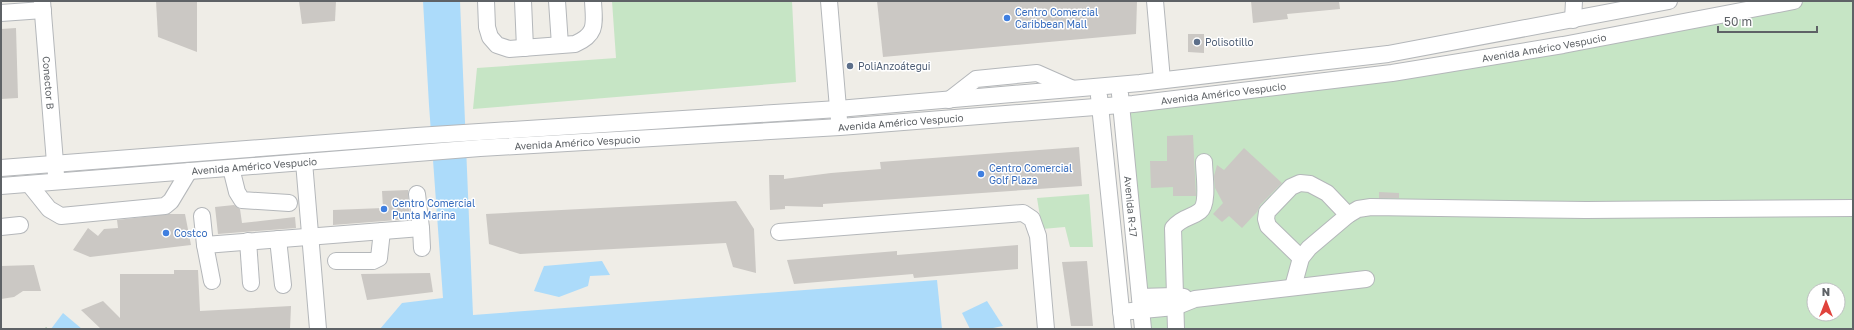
<svg xmlns="http://www.w3.org/2000/svg" width="1854" height="330" font-family="'Golos Text',sans-serif">
<style>
.green{fill:#c6e5c5;fill-rule:evenodd}
.water{fill:#acdbfa}
.building{fill:#cbc8c4}
.lines{fill:none;stroke-linecap:round;stroke-linejoin:round}
.minor-casing{stroke:#b4b7ba;stroke-width:18}
.path{stroke:#9ec6a8;stroke-width:2.5;stroke-dasharray:4 2;stroke-linecap:butt}
.minor{stroke:#fff;stroke-width:16}
.shop-dot{fill:#3f7fe0;stroke:#fff;stroke-width:1.5}
.service-dot{fill:#5c6f8a;stroke:#fff;stroke-width:1.5}
.labels{text-anchor:middle;stroke-width:3;stroke-linejoin:round;paint-order:stroke}
.shop-label{font-size:10px;fill:#366cbe;stroke:#fff;text-anchor:start}
.service-label{font-size:10px;fill:#4e5e75;stroke:#fff;text-anchor:start}
.street-label{font-size:10px;fill:#5e6266;stroke:#fff}
</style>
<rect width="100%" height="100%" fill="#efede7"/>
<!-- green -->
<g class="green">
<polygon points="612,1 792,1 796,82 473,109 477,68 616,58"/>
<path d="M1794 1H1853V329H1145L1121 105 1392 73ZM1814 290H1838V314H1814Z"/>
<polygon points="1089,194 1093,247 1070,247 1065,227 1042,229 1037,198"/>
</g>
<!-- water -->
<g class="water">
<polygon points="423,1 460,1 473,315 937,280 942,329 380,329 402,303 443,298 429,105"/>
<polygon points="602,261 610,275 590,276 588,286 559,297 534,291 544,266"/>
<polygon points="987,301 1003,326 988,329 970,329 962,313"/>
<polygon points="63,313 82,329 51,329"/>
</g>
<!-- building -->
<g class="building">
<polygon points="156,1 197,1 197,52 158,37"/>
<polygon points="299,1 336,1 335,21 302,24"/>
<polygon points="877,1 1137,1 1136,34 883,57"/>
<polygon points="1251,1 1339,1 1340,9 1287,14 1288,19 1253,23"/>
<polygon points="16,28 18,98 1,99 1,29"/>
<polygon points="1188,34 1204,34 1204,53 1188,52"/>
<polygon points="1193,135 1196,196 1173,196 1173,187 1151,188 1150,161 1167,161 1167,136"/>
<polygon points="1079,147 1082,186 823,204 823,207 785,206 785,209 770,210 769,175 784,175 784,179 831,173 881,169 880,162"/>
<polygon points="1244,148 1282,183 1260,205 1257,212 1242,228 1229,216 1222,222 1213,214 1223,203 1215,188 1214,176 1217,165 1224,170"/>
<polygon points="408,190 410,219 333,225 333,210 383,208 382,191"/>
<polygon points="1379,192 1399,193 1399,198 1379,198"/>
<polygon points="736,201 754,229 756,273 733,267 726,243 520,254 489,244 486,214"/>
<polygon points="234,205 240,209 242,223 295,217 296,228 218,234 215,207"/>
<polygon points="169,214 185,214 191,245 90,257 73,250 88,228 98,236 104,229 118,228 117,220"/>
<polygon points="1018,245 1018,269 914,278 913,274 794,284 787,260 897,251 897,255"/>
<polygon points="1087,261 1093,326 1071,326 1062,262"/>
<polygon points="34,265 41,291 23,291 14,297 1,299 1,266"/>
<polygon points="174,270 198,270 200,311 291,306 290,329 101,329 81,310 103,301 120,318 120,274 174,274"/>
<polygon points="430,273 433,292 367,300 361,274"/>
</g>
<g class="lines">
<defs>
<g id="minor">
<path id="s1" d="M42 1 56 175"/>
<path d="M486 1 487 27 490 37 497 45 509 49 575 44C598 34 594 23 593 1"/>
<polyline points="523,1 525,48"/>
<polyline points="557,1 560,45"/>
<polyline points="829,1 839,120"/>
<polyline points="1155,1 1162,80"/>
<polyline points="1,13 43,10"/>
<polyline points="1573,20 1574,1"/>
<path id="s2" d="M1120 94 1143 329"/>
<polyline points="1099,96 1123,329"/>
<polyline points="949,100 976,79 1037,73 1071,88"/>
<polyline points="304,162 318,329"/>
<polyline points="1,168 417,136 838,109 1140,83 1388,54 1669,1"/>
<polyline points="231,168 237,192 242,200 289,203"/>
<polyline points="29,184 49,209 61,216 165,206 171,201 189,171"/>
<path id="s3" d="M1 186 480 148 840 127 1133 104 1392 73 1563 45 1794 1"/>
<polyline points="202,216 205,245 421,228 417,194"/>
<polyline points="1,227 20,225"/>
<polyline points="421,228 422,248"/>
<polyline points="779,232 1023,213 1032,219 1038,236 1046,329"/>
<polyline points="278,239 283,285"/>
<polyline points="248,241 251,283"/>
<polyline points="205,245 212,281"/>
<polyline points="1301,258 1268,226 1266,219 1267,212 1291,187 1300,183 1310,184 1327,193 1348,215"/>
<polyline points="336,261 373,261 379,258 382,231"/>
<polyline points="1293,287 1301,258 1309,248 1348,215 1358,209 1371,207 1586,210 1853,208"/>
<polyline points="1140,297 1174,296 1184,297"/>
<polyline points="1121,312 1175,307 1195,299 1366,279"/>
<path d="M1176 329 1173 228C1183 216 1190 219 1200 211 1209 204 1204 173 1204 162"/>
</g>
</defs>
<!-- minor casing -->
<use href="#minor" class="minor-casing"/>
<!-- path -->
<polyline class="path" points="46,329 47,328"/>
<!-- minor -->
<use href="#minor" class="minor"/>
</g>
<!-- markers -->
<g class="shop-dot">
<circle cx="1007" cy="18" r="4"/>
<circle cx="981" cy="174" r="4"/>
<circle cx="384" cy="209" r="4"/>
<circle cx="166" cy="233" r="4"/>
</g>
<g class="service-dot">
<circle cx="1197" cy="42" r="4"/>
<circle cx="850" cy="66" r="4"/>
</g>
<g class="labels">
<!-- shop labels -->
<g class="shop-label">
<text x="1015" y="16">Centro Comercial<tspan x="1015" dy="12">Caribbean Mall</tspan></text>
<text x="989" y="172">Centro Comercial<tspan x="989" dy="12">Golf Plaza</tspan></text>
<text x="392" y="207">Centro Comercial<tspan x="392" dy="12">Punta Marina</tspan></text>
<text x="174" y="237">Costco</text>
</g>
<!-- service labels -->
<g class="service-label">
<text x="1205" y="46">Polisotillo</text>
<text x="858" y="70">PoliAnzoátegui</text>
</g>
<!-- street labels -->
<g class="street-label">
<text dy="4" stroke="none"><textPath href="#s3" startOffset="1550">Avenida Américo Vespucio</textPath></text>
<text dy="4" stroke="none"><textPath href="#s1" startOffset="82">Conector B</textPath></text>
<text dy="4" stroke="none"><textPath href="#s3" startOffset="1226">Avenida Américo Vespucio</textPath></text>
<text dy="4" stroke="none"><textPath href="#s3" startOffset="902">Avenida Américo Vespucio</textPath></text>
<text dy="4" stroke="none"><textPath href="#s3" startOffset="578">Avenida Américo Vespucio</textPath></text>
<text dy="4" stroke="none"><textPath href="#s3" startOffset="254">Avenida Américo Vespucio</textPath></text>
<text dy="4" stroke="none"><textPath href="#s2" startOffset="113">Avenida R-17</textPath></text>
</g>
</g>
<!-- border -->
<rect width="1854" height="330" fill="none" stroke="#5e6266" stroke-width="4"/>
<!-- north arrow -->
<g transform="translate(1826 302)"><circle r="19" fill="#ffffff" stroke="#bfc0c2"/>
<path d="M0-3L7 15L0 10L-7 15Z" fill="#e0433c"/>
<text y="-6" font-size="11" font-weight="bold" text-anchor="middle" fill="#5e6266">N</text>
</g>
<!-- scale -->
<path d="M1718 26v6h99v-6" fill="none" stroke="#5e6266" stroke-width="2"/>
<text x="1724" y="26" font-size="12" fill="#5e6266" stroke="#ffffff" stroke-width="3" paint-order="stroke">50 m</text>
</svg>
